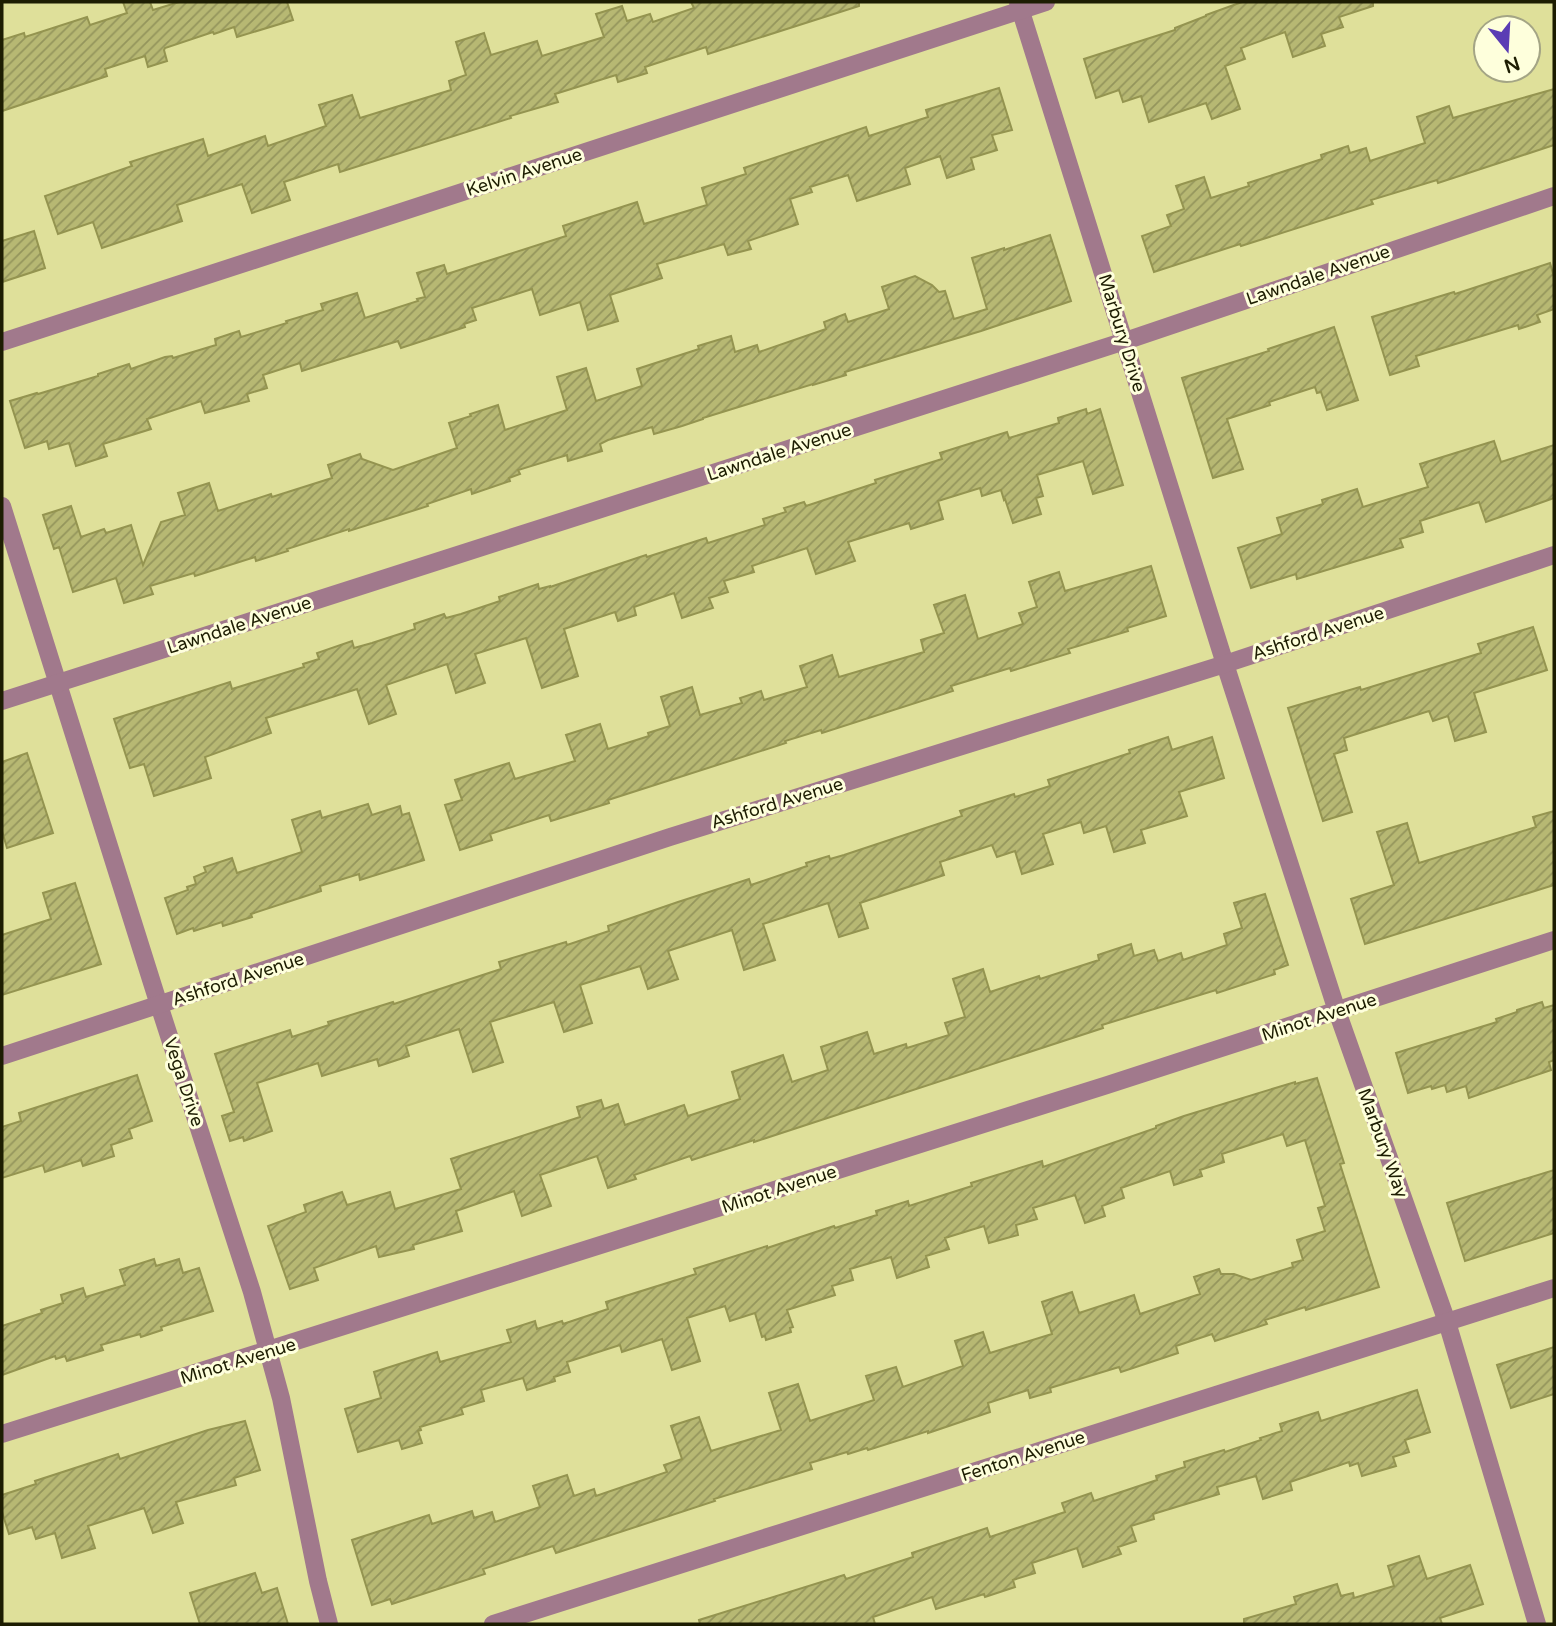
<svg xmlns="http://www.w3.org/2000/svg" width="1556" height="1626" font-family="'Varela Round',sans-serif">
<style>
.building{fill:url(#building-hatch);stroke:#949450;stroke-width:2}
.lines{fill:none;stroke-linecap:round;stroke-linejoin:round}
.minor{stroke:#a1798c;stroke-width:18}
.labels{text-anchor:middle;stroke-width:6;stroke-linejoin:round;paint-order:stroke}
.street-label{font-size:18px;fill:#1d1d02;stroke:#feffdc}
</style>
<defs>
<pattern id="building-hatch" width="6" height="6" patternUnits="userSpaceOnUse" patternTransform="scale(1.75)"><rect width="6" height="6" fill="#b7b873"/><path d="M-1 1l2-2M0 6l6-6M5 7l2-2" fill="none" stroke="#94955c"/></pattern>
</defs>
<rect width="100%" height="100%" fill="#dfe09a"/>
<!-- building -->
<g class="building">
<polygon points="123,2 150,2 153,10 179,2 287,2 293,20 237,37 234,27 214,34 213,32 165,48 164,50 167,61 148,67 145,56 105,69 107,76 2,111 2,40 24,33 25,37 87,17 90,25 127,13"/>
<polygon points="691,2 859,2 859,6 708,54 706,47 645,67 647,73 618,82 616,75 555,94 558,102 510,116 511,118 340,172 338,164 284,182 290,200 252,213 242,184 177,205 182,221 102,248 93,222 58,234 45,196 132,166 130,162 203,139 208,156 265,136 268,146 326,126 319,105 352,95 360,118 451,90 449,81 466,75 456,42 484,33 491,55 537,41 542,56 604,37 596,14 622,6 627,21 650,14 653,22 694,8"/>
<polygon points="1242,2 1373,2 1373,6 1339,17 1343,27 1321,34 1325,46 1293,57 1285,32 1241,48 1245,59 1225,66 1240,109 1212,119 1206,103 1149,122 1141,96 1123,102 1119,90 1096,98 1084,59 1175,30 1175,28 1206,16 1206,15"/>
<polygon points="999,88 1012,130 992,135 997,150 971,158 974,169 947,178 940,156 905,168 910,184 857,201 848,175 810,187 812,192 790,199 798,224 748,241 751,249 728,255 724,244 657,264 662,278 610,295 618,321 588,330 580,302 540,315 532,289 472,308 476,320 464,324 465,327 401,348 398,341 302,371 300,363 263,375 267,388 247,394 249,401 205,413 201,401 147,419 151,429 103,444 107,456 76,466 69,443 49,449 47,441 25,448 10,401 37,393 38,394 98,376 98,374 129,364 131,369 165,357 172,356 173,358 216,345 215,339 239,331 241,337 287,323 286,321 323,310 321,304 357,293 365,318 418,301 417,299 425,297 417,273 444,265 447,274 566,236 563,226 637,202 644,224 707,205 702,188 746,174 744,168 866,127 869,136 928,117 926,110"/>
<polygon points="1554,89 1554,145 1438,183 1437,180 1371,200 1373,204 1241,246 1240,244 1154,272 1142,236 1171,226 1167,215 1184,209 1176,186 1204,177 1211,198 1249,186 1248,183 1322,159 1321,155 1348,146 1350,153 1366,148 1370,161 1425,143 1417,117 1449,106 1453,118"/>
<polygon points="34,231 45,268 2,282 2,241"/>
<polygon points="1050,235 1071,301 981,331 845,372 846,375 813,385 813,384 703,418 703,419 682,426 654,434 652,427 608,440 600,444 602,451 568,461 567,455 518,470 520,474 509,478 510,481 472,494 471,489 427,504 428,506 349,531 349,529 287,549 288,551 256,561 255,557 195,576 194,573 150,586 153,594 124,603 116,578 73,592 59,547 54,549 43,515 71,506 81,537 104,529 106,533 131,525 143,565 161,522 185,515 178,493 209,483 218,511 271,494 272,497 332,478 328,465 360,454 362,459 393,470 457,448 449,423 471,416 470,414 498,405 505,430 567,410 557,377 586,368 596,401 642,386 637,369 699,349 698,346 731,336 735,352 757,345 759,352 826,329 824,322 845,314 848,322 889,309 882,287 915,276 932,285 939,292 945,291 954,319 987,309 972,258 1004,248 1004,250"/>
<polygon points="1550,263 1554,277 1554,309 1537,315 1540,322 1519,329 1518,325 1416,356 1419,366 1390,375 1372,317 1454,292 1455,294"/>
<polygon points="1334,327 1358,400 1327,410 1321,392 1317,393 1315,387 1269,402 1270,405 1227,419 1243,469 1213,478 1182,378 1269,351 1268,349"/>
<polygon points="1086,409 1087,414 1100,409 1123,485 1093,494 1083,461 1037,475 1043,496 1036,498 1041,514 1013,523 1005,499 1004,500 1001,490 982,496 980,488 938,501 943,519 911,529 909,523 848,542 855,561 816,574 807,548 752,566 754,572 724,581 728,592 709,598 713,608 682,618 674,593 634,607 636,615 618,621 615,612 564,629 578,676 542,688 526,638 475,654 485,683 456,693 447,664 386,685 396,714 369,724 357,689 266,718 271,733 205,757 211,778 154,796 144,764 130,768 114,719 230,682 232,689 304,667 303,664 319,659 317,653 352,641 354,648 372,643 415,629 414,624 444,614 446,618 461,614 500,601 499,597 538,584 539,589 550,586 550,587 646,555 647,557 706,538 708,543 765,525 763,519 786,512 784,508 804,502 806,506 876,483 875,480 942,459 940,453 1007,432 1009,438 1059,423 1058,418"/>
<polygon points="1494,441 1501,462 1554,445 1554,498 1486,522 1479,502 1420,521 1423,532 1400,539 1403,547 1297,579 1296,574 1251,588 1238,548 1282,534 1277,518 1323,504 1322,500 1357,489 1363,507 1428,487 1420,464"/>
<polygon points="1151,566 1166,616 1127,628 1128,631 1068,649 1070,653 1011,671 1010,668 951,686 953,691 822,733 821,730 785,741 786,743 608,800 609,803 551,821 549,815 490,834 492,840 460,850 445,805 462,800 455,780 509,763 515,779 575,761 566,735 600,724 608,749 649,736 648,733 670,726 661,697 692,687 700,715 742,703 740,698 761,691 764,700 807,687 800,666 832,655 839,677 924,652 921,640 944,633 934,605 965,595 978,639 1023,624 1019,613 1037,607 1029,582 1059,572 1065,591"/>
<polygon points="1533,627 1547,670 1474,693 1486,732 1455,741 1448,716 1433,721 1429,711 1344,738 1347,750 1334,754 1352,812 1323,821 1288,708 1360,687 1361,690 1481,653 1478,644"/>
<polygon points="1168,737 1172,750 1212,737 1224,778 1179,792 1187,816 1141,830 1145,843 1114,852 1106,826 1084,833 1081,822 1043,834 1053,864 1022,874 1015,851 997,857 992,845 940,862 944,875 860,903 868,928 839,937 828,903 763,924 775,960 744,970 732,930 668,951 678,979 648,989 640,966 580,985 592,1023 564,1032 554,1002 490,1022 503,1062 473,1072 459,1029 406,1046 409,1056 379,1066 377,1059 322,1076 318,1063 257,1083 272,1131 244,1141 243,1137 230,1141 222,1116 234,1112 215,1054 290,1030 292,1037 329,1025 328,1022 393,1002 394,1004 501,969 499,962 566,942 567,945 609,931 608,926 678,902 749,879 751,885 807,866 806,863 829,856 830,859 844,855 962,816 960,811 1014,794 1015,797 1050,786 1048,780 1130,753 1129,750"/>
<polygon points="27,753 53,833 7,848 2,831 2,762"/>
<polygon points="368,804 372,815 400,806 402,815 409,813 424,860 360,880 359,874 320,886 321,891 251,914 252,917 223,926 222,922 194,931 193,928 177,934 165,898 188,890 187,887 196,884 194,877 206,872 204,867 232,858 237,873 302,852 292,820 320,811 322,818"/>
<polygon points="1554,811 1554,885 1365,944 1351,899 1394,885 1377,832 1407,823 1419,863 1536,827 1533,817"/>
<polygon points="75,883 101,964 2,995 2,935 51,919 43,893"/>
<polygon points="1265,894 1288,965 1274,970 1275,974 1217,993 1216,990 1102,1025 1103,1028 754,1142 754,1140 692,1160 690,1156 634,1175 636,1179 608,1188 597,1156 540,1175 551,1206 522,1216 514,1191 456,1211 462,1231 413,1245 414,1249 379,1257 376,1246 314,1268 318,1280 290,1289 268,1226 306,1212 304,1205 342,1192 347,1205 390,1192 395,1209 461,1189 451,1159 580,1117 577,1107 601,1100 604,1109 618,1104 625,1125 684,1105 688,1116 740,1099 732,1072 783,1055 792,1082 828,1070 821,1047 867,1032 874,1054 906,1044 907,1048 949,1035 945,1023 965,1017 953,979 983,969 990,992 1039,976 1040,979 1099,960 1098,955 1131,944 1134,956 1154,950 1158,961 1181,953 1183,960 1227,945 1224,934 1242,928 1234,903"/>
<polygon points="1542,1002 1544,1008 1554,1005 1554,1060 1549,1062 1551,1070 1469,1098 1466,1086 1447,1092 1445,1085 1432,1089 1431,1086 1408,1093 1396,1053 1497,1022 1496,1019 1517,1012 1517,1010"/>
<polygon points="137,1075 152,1121 129,1129 132,1138 111,1145 114,1156 83,1166 81,1160 45,1172 43,1165 2,1178 2,1127 21,1121 19,1113"/>
<polygon points="1317,1078 1344,1163 1340,1164 1379,1287 1306,1310 1305,1307 1265,1320 1267,1324 1215,1341 1212,1334 1176,1346 1178,1353 1121,1372 1119,1367 1050,1388 1051,1392 1030,1398 1028,1390 988,1403 990,1412 928,1433 928,1431 868,1450 867,1448 848,1454 847,1452 810,1463 812,1469 714,1499 715,1501 556,1553 553,1546 483,1569 485,1574 392,1604 390,1599 372,1605 352,1540 429,1515 432,1524 472,1511 474,1518 492,1512 495,1522 540,1507 533,1486 567,1475 574,1496 594,1489 596,1496 640,1481 667,1472 664,1465 682,1459 671,1426 699,1417 711,1451 781,1430 769,1393 798,1384 810,1421 874,1400 866,1376 896,1367 903,1387 963,1366 955,1341 983,1332 990,1353 1052,1334 1042,1302 1072,1292 1079,1313 1134,1295 1140,1314 1200,1294 1194,1277 1219,1269 1221,1274 1234,1274 1251,1280 1293,1267 1292,1263 1303,1260 1297,1240 1325,1231 1318,1208 1325,1206 1305,1140 1287,1146 1283,1134 1222,1154 1224,1162 1200,1170 1202,1176 1174,1185 1170,1171 1121,1188 1124,1198 1102,1206 1105,1216 1085,1223 1075,1195 1033,1208 1037,1219 1016,1225 1018,1235 989,1243 984,1226 945,1238 949,1249 926,1256 929,1267 897,1278 891,1257 850,1269 853,1280 832,1286 835,1295 787,1310 793,1327 790,1328 791,1332 766,1340 765,1336 762,1337 755,1313 730,1321 725,1306 687,1318 700,1361 672,1370 662,1339 622,1352 620,1345 567,1362 570,1372 554,1377 555,1381 527,1390 523,1378 481,1390 484,1401 461,1408 463,1414 420,1427 421,1430 418,1431 422,1443 402,1449 399,1440 358,1452 345,1409 381,1398 374,1372 437,1352 440,1362 511,1342 507,1330 535,1321 537,1329 562,1321 563,1324 608,1309 606,1302 696,1274 694,1269 767,1246 767,1248 834,1226 835,1228 877,1215 876,1211 908,1201 909,1206 972,1186 971,1183 1042,1161 1043,1167 1156,1128 1156,1126 1184,1116 1295,1082 1295,1084"/>
<polygon points="1554,1170 1554,1233 1465,1261 1447,1203"/>
<polygon points="154,1259 156,1266 179,1259 183,1273 199,1268 213,1311 161,1327 162,1330 141,1337 140,1334 101,1345 103,1350 67,1361 65,1356 56,1359 55,1356 2,1375 2,1326 42,1313 41,1310 63,1303 61,1295 83,1288 86,1297 125,1285 120,1270"/>
<polygon points="1554,1347 1554,1394 1511,1408 1497,1365"/>
<polygon points="1417,1390 1430,1432 1405,1440 1409,1452 1393,1457 1396,1466 1362,1476 1358,1463 1350,1466 1349,1462 1290,1482 1292,1490 1263,1499 1256,1476 1217,1487 1219,1494 1153,1514 1154,1519 1131,1526 1136,1541 1118,1547 1121,1554 1083,1567 1077,1548 1032,1563 1035,1573 1013,1580 1015,1587 985,1597 984,1594 936,1609 932,1597 873,1617 875,1624 700,1624 699,1620 844,1575 846,1579 913,1557 912,1553 987,1528 990,1537 1065,1512 1062,1503 1091,1493 1094,1501 1157,1480 1156,1476 1185,1467 1184,1462 1224,1450 1225,1452 1261,1440 1260,1438 1282,1431 1280,1424 1318,1412 1321,1421"/>
<polygon points="245,1421 260,1470 234,1478 236,1485 176,1502 183,1523 153,1533 144,1508 88,1526 95,1548 62,1558 55,1533 36,1539 32,1527 9,1534 2,1512 2,1495 36,1484 35,1481 118,1454 120,1459 208,1430"/>
<polygon points="1419,1556 1427,1579 1470,1565 1483,1604 1440,1618 1442,1624 1244,1624 1244,1619 1296,1604 1294,1597 1337,1584 1341,1596 1353,1593 1354,1598 1394,1586 1388,1566"/>
<polygon points="255,1573 262,1593 277,1588 288,1624 200,1624 190,1593"/>
</g>
<g class="lines">
<!-- minor -->
<g class="minor">
<polyline points="1018,2 1225,664 1337,1011 1447,1322 1537,1624"/>
<polyline points="2,342 1046,2"/>
<polyline points="2,506 159,1005 252,1292 281,1398 318,1581 329,1624"/>
<polyline points="2,701 1125,341 1554,196"/>
<polyline points="2,1056 670,837 1225,664 1554,555"/>
<path d="M2 1434C520 1273 1038 1109 1554 940"/>
<polyline points="493,1624 1554,1288"/>
</g>
</g>
<g class="labels">
<!-- street labels -->
<g class="street-label">
<text transform="translate(524 172) rotate(-18)" y="6">Kelvin Avenue</text>
<text transform="translate(1318 275) rotate(-19)" y="6">Lawndale Avenue</text>
<text transform="translate(1122 333) rotate(73)" y="6">Marbury Drive</text>
<text transform="translate(779 452) rotate(-18)" y="6">Lawndale Avenue</text>
<text transform="translate(239 625) rotate(-18)" y="6">Lawndale Avenue</text>
<text transform="translate(1318 633) rotate(-18)" y="6">Ashford Avenue</text>
<text transform="translate(777 803) rotate(-17)" y="6">Ashford Avenue</text>
<text transform="translate(238 979) rotate(-18)" y="6">Ashford Avenue</text>
<text transform="translate(1319 1017) rotate(-18)" y="6">Minot Avenue</text>
<text transform="translate(184 1082) rotate(72)" y="6">Vega Drive</text>
<text transform="translate(1383 1143) rotate(70)" y="6">Marbury Way</text>
<text transform="translate(779 1189) rotate(-18)" y="6">Minot Avenue</text>
<text transform="translate(238 1361) rotate(-17)" y="6">Minot Avenue</text>
<text transform="translate(1023 1456) rotate(-18)" y="6">Fenton Avenue</text>
</g>
</g>
<!-- border -->
<rect width="1556" height="1626" fill="none" stroke="#1d1d02" stroke-width="7"/>
<!-- north arrow -->
<g transform="translate(1507 49) rotate(162)"><circle r="33" fill="#feffdc" stroke="#a4a585" stroke-width="2"/>
<path d="M0-5L12 26L0 18L-12 26Z" fill="#5a3cb4"/>
<text y="-10" font-size="19" font-weight="bold" text-anchor="middle" fill="#1d1d02">N</text>
</g>
</svg>
